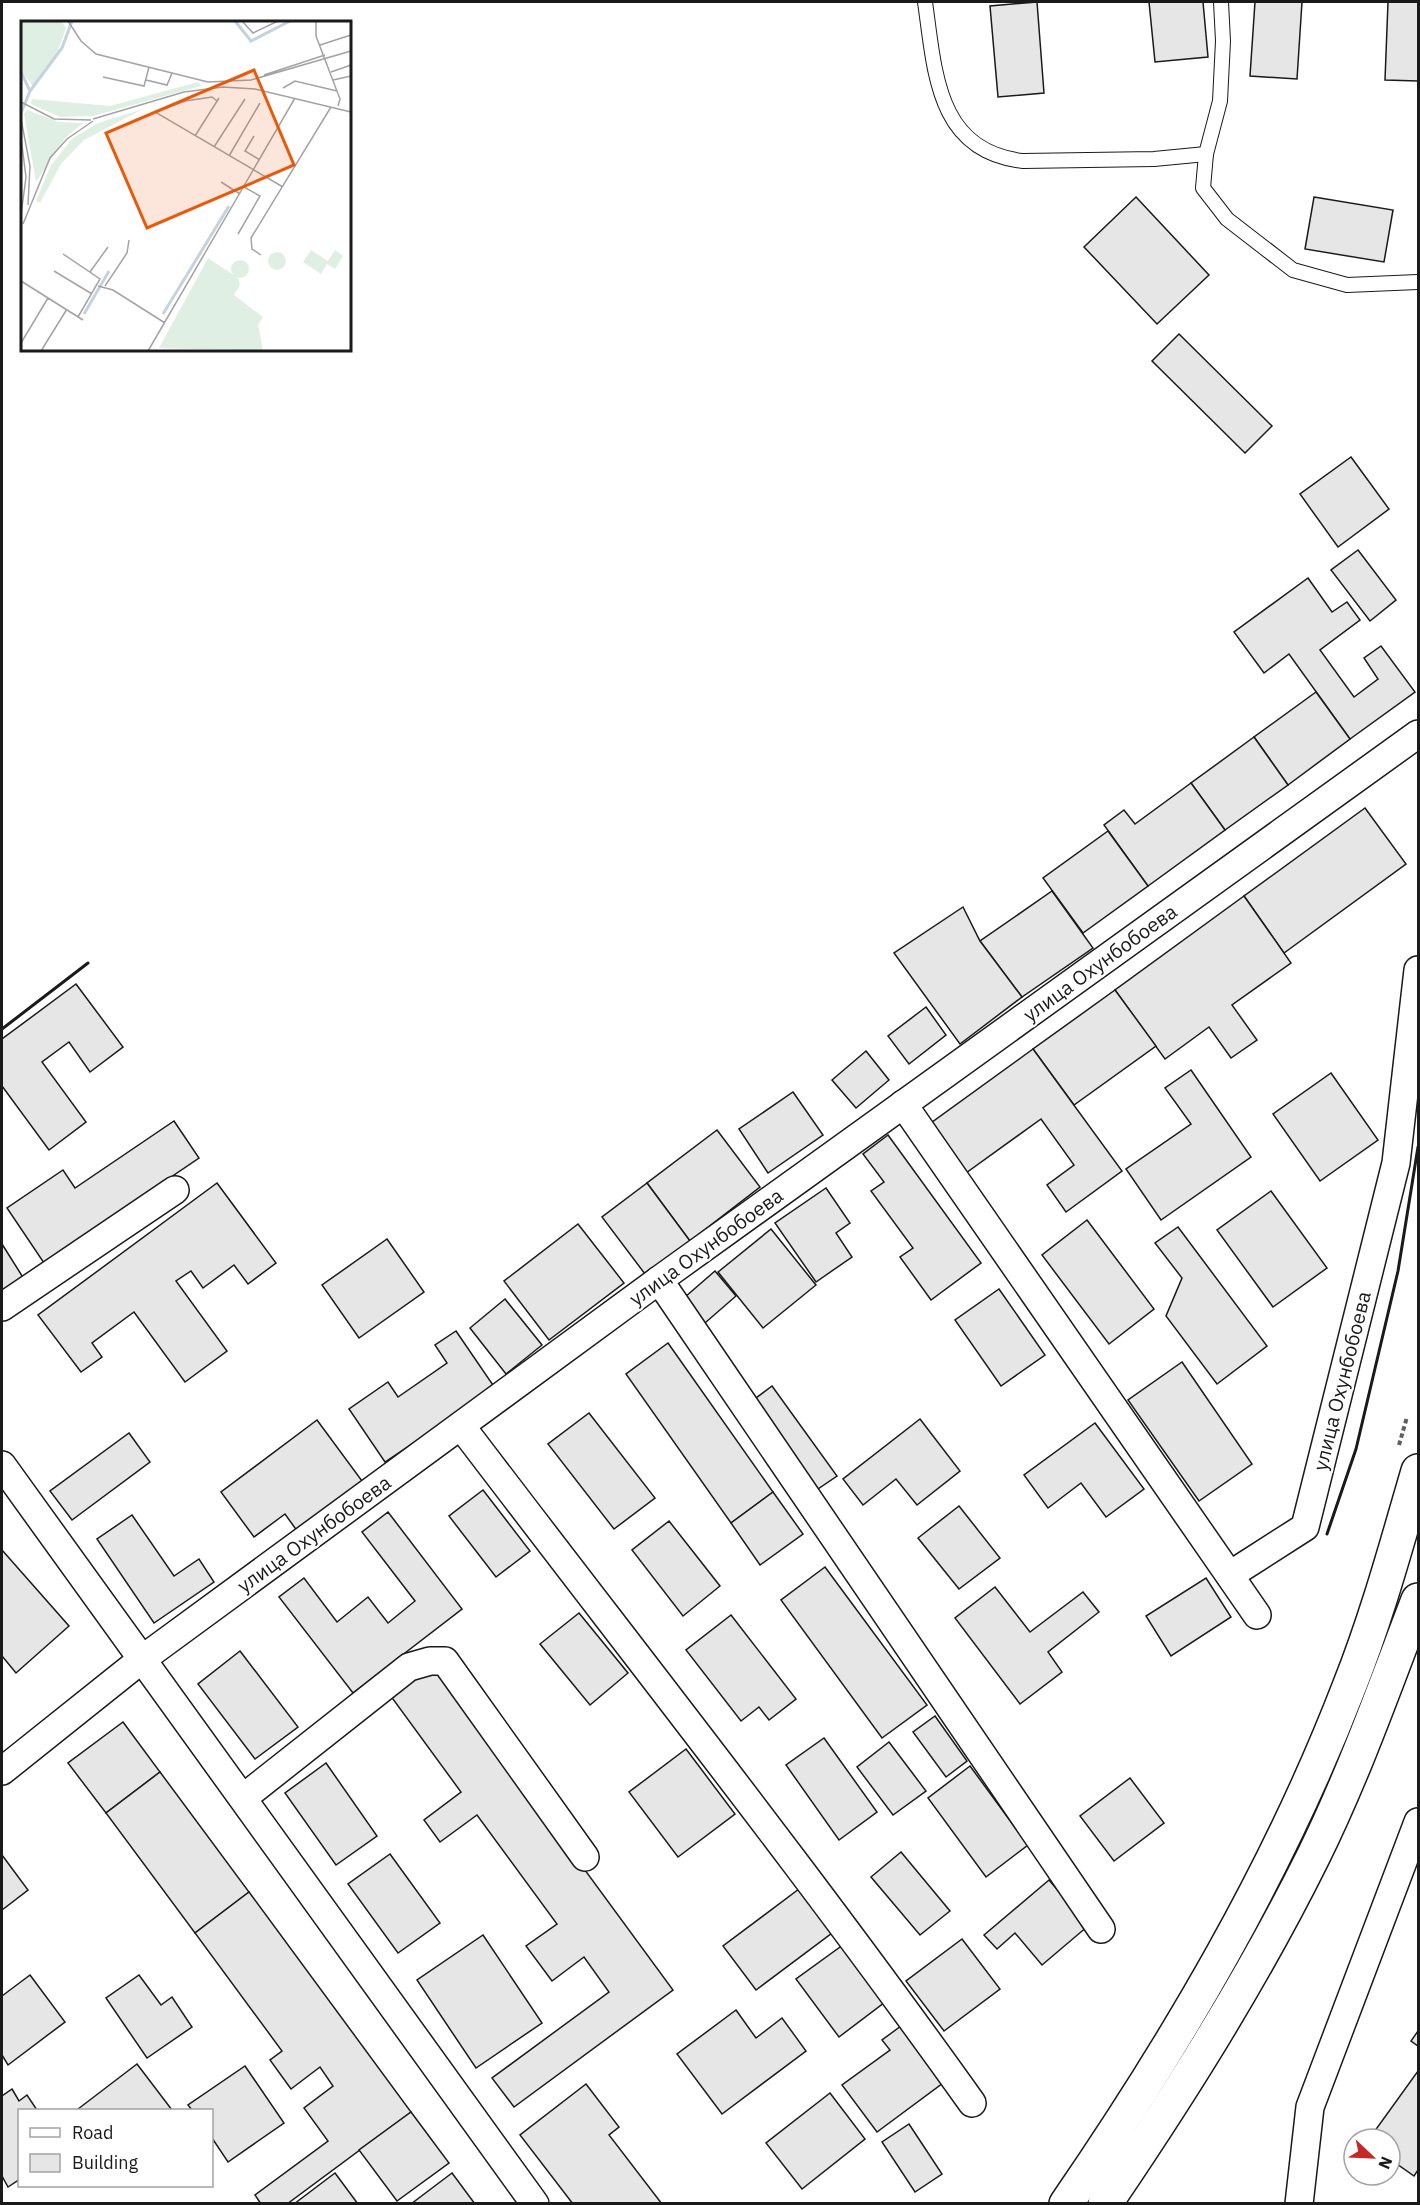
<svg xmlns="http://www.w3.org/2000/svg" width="1420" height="2205" font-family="'IBM Plex Sans',sans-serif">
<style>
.building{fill:#e6e6e6;stroke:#1a1a1a;stroke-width:1.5}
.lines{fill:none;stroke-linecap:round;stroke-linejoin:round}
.service-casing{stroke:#1a1a1a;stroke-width:16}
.minor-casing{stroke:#1a1a1a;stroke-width:30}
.secondary-casing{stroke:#1a1a1a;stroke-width:36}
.path{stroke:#5f5f5f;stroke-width:4;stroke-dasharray:4.5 3;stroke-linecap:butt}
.service{stroke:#fff;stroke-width:14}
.minor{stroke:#fff;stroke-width:27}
.secondary{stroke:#fff;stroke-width:33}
.wall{stroke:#1a1a1a;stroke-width:3}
.labels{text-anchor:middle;stroke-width:4.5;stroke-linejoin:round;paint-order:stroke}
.street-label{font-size:20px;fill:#1a1a1a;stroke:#fff}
.inset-river{fill:none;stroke:#c6d2dc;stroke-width:3}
.inset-road{fill:none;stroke:#a3a3a3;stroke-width:1.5}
.view{fill:#e8590c;fill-opacity:0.15;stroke:#e8590c;stroke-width:3}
.inset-edge{fill:none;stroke:#1a1a1a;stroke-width:3}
</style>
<rect width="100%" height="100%" fill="#fff"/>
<!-- building -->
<g class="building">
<polygon points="1037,2 1044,93 998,97 990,6"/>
<polygon points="1149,2 1203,2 1208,57 1155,62"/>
<polygon points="1255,2 1302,2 1297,79 1250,76"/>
<polygon points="1388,2 1418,2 1418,81 1385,80"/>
<polygon points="1136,197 1209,275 1157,324 1084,247"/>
<polygon points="1314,197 1393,210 1384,262 1305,249"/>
<polygon points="1179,334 1272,426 1245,453 1152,361"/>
<polygon points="1351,457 1389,509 1338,547 1300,494"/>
<polygon points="1358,550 1396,600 1370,621 1331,570"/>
<polygon points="1308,578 1332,612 1347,602 1360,620 1320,650 1354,697 1378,679 1364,658 1381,646 1415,692 1350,739 1289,654 1264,673 1234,632"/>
<polygon points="1316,692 1350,739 1288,785 1254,737"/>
<polygon points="1254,737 1288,785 1225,830 1191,783"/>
<polygon points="1191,783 1225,830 1148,886 1104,825 1124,810 1135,824"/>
<polygon points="1365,808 1406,864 1284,953 1244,896"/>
<polygon points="1108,831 1148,886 1083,933 1043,878"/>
<polygon points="1052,891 1093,948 1022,997 980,941"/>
<polygon points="1244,896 1291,963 1232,1005 1257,1040 1231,1058 1209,1027 1165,1059 1115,990"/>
<polygon points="963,907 980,941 1022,997 960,1044 894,953"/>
<polygon points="76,984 123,1047 90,1072 69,1042 42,1062 86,1122 49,1150 2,1086 2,1039"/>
<polygon points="1115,990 1156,1046 1074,1105 1033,1049"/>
<polygon points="926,1007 946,1035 909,1064 888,1036"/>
<polygon points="1033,1049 1122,1171 1066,1212 1047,1185 1074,1165 1041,1119 959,1178 924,1128"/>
<polygon points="866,1051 889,1080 856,1108 832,1080"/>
<polygon points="1191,1070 1251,1157 1161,1220 1126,1169 1191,1124 1165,1088"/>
<polygon points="1331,1073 1378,1140 1320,1181 1273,1114"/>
<polygon points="793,1092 823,1135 768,1173 739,1129"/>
<polygon points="174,1121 199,1158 44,1263 7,1208 63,1170 75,1188"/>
<polygon points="717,1130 760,1187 690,1241 647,1183"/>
<polygon points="888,1135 981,1263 931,1300 900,1257 913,1248 871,1191 884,1182 863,1154"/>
<polygon points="217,1183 276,1263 248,1284 234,1265 203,1288 191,1271 176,1281 227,1351 185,1382 134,1312 92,1343 102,1357 81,1372 38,1315"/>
<polygon points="647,1183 690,1241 645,1274 602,1217"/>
<polygon points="826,1188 850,1223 836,1233 852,1257 816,1282 775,1223"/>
<polygon points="1271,1191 1327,1268 1273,1307 1217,1230"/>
<polygon points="1087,1220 1154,1309 1109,1344 1042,1255"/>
<polygon points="578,1224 624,1283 549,1340 504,1281"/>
<polygon points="1178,1227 1267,1346 1217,1384 1166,1316 1182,1278 1155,1243"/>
<polygon points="771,1229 816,1285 763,1328 718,1272"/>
<polygon points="387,1239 424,1292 359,1338 322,1285"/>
<polygon points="2,1244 24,1279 2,1294"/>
<polygon points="715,1271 736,1296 698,1329 677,1304"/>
<polygon points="999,1289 1045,1355 1001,1386 955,1320"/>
<polygon points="505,1299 542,1345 506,1374 470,1328"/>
<polygon points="456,1331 495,1388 385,1462 349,1409 388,1382 398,1397 447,1363 435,1345"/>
<polygon points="668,1343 773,1492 731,1523 626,1374"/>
<polygon points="1182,1362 1252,1464 1199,1501 1128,1400"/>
<polygon points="772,1386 837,1476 812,1493 748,1404"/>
<polygon points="589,1413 655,1498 614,1529 548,1444"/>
<polygon points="920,1419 960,1471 917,1505 896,1479 863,1505 843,1479"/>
<polygon points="317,1420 365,1485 300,1535 285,1514 254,1537 221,1492"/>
<polygon points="1095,1423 1144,1489 1106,1517 1081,1483 1048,1508 1024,1475"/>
<polygon points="129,1433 150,1462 72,1520 50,1491"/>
<polygon points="483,1490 530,1551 496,1577 449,1516"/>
<polygon points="773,1492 803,1534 760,1565 731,1523"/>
<polygon points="959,1506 1000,1558 959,1589 918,1538"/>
<polygon points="388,1512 462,1609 353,1693 279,1597 304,1578 337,1622 368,1597 388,1623 415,1601 362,1532"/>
<polygon points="132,1515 174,1576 199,1559 214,1582 154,1623 97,1539"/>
<polygon points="669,1521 720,1586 683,1616 632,1550"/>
<polygon points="2,1550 69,1626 16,1673 2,1656"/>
<polygon points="825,1567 927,1705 882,1738 781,1600"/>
<polygon points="1206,1578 1231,1617 1171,1656 1146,1616"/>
<polygon points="995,1587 1030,1632 1083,1592 1099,1612 1048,1652 1062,1672 1020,1704 955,1618"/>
<polygon points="579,1613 628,1673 590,1705 540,1644"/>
<polygon points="731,1615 796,1699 769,1720 759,1707 741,1721 686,1650"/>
<polygon points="240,1651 298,1727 255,1759 198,1684"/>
<polygon points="433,1663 673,1990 514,2107 492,2078 609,1992 584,1957 552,1981 526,1946 557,1924 477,1815 440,1842 424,1820 461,1792 390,1695"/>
<polygon points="935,1716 967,1761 946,1777 913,1732"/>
<polygon points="123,1722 160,1772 106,1813 68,1763"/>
<polygon points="824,1738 877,1812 839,1840 786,1765"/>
<polygon points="889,1742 926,1791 893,1815 857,1767"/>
<polygon points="686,1749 735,1814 678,1857 629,1792"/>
<polygon points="326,1763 377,1836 336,1865 285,1793"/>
<polygon points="970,1766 1028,1845 986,1877 928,1798"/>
<polygon points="160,1772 249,1892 195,1933 106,1813"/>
<polygon points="1130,1778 1164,1823 1114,1861 1080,1816"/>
<polygon points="901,1852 950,1911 920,1935 871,1877"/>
<polygon points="390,1854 440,1923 398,1953 348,1884"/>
<polygon points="2,1855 28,1890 2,1910"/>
<polygon points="1049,1880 1088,1926 1042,1965 1015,1933 997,1949 984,1935"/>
<polygon points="803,1886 836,1930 756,1990 723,1946"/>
<polygon points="249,1892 411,2112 287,2204 261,2204 255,2195 328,2141 304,2108 333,2086 320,2067 291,2089 270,2060 282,2051 195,1933"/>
<polygon points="483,1935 542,2023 476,2068 417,1980"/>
<polygon points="962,1939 1000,1989 944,2031 906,1981"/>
<polygon points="847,1942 889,1999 839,2037 796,1979"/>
<polygon points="30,1975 65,2022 8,2065 2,2055 2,1996"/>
<polygon points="139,1975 161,2005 172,1997 192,2027 147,2058 106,1998"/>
<polygon points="736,2010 756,2038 782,2018 806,2051 722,2114 677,2054"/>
<polygon points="905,2023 947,2080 877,2132 842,2085 890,2050 882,2040"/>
<polygon points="1418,2031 1418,2046 1411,2041"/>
<polygon points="137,2064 172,2110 78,2110 78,2109"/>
<polygon points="245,2066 284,2123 228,2162 212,2138 212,2110 192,2110 188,2105"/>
<polygon points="1418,2071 1418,2170 1414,2176 1390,2159 1390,2139 1369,2139"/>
<polygon points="586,2084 619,2127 609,2135 662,2204 573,2204 520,2135"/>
<polygon points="12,2089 19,2101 27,2095 37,2110 20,2110 20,2179 8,2187 2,2176 2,2096"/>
<polygon points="830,2093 865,2139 802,2189 766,2143"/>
<polygon points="411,2112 449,2163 397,2201 359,2150"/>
<polygon points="909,2124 942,2174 915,2192 882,2142"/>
<polygon points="335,2173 358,2204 294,2204"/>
<polygon points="452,2173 475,2204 411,2204"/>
</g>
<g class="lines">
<defs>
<g id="service">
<path d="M925 2C935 71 936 151 1023 161L1154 159 1206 154"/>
<polyline points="1221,2 1223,41 1220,101 1206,154 1203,188 1227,219 1293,270 1347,285 1418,282"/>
</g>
<g id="minor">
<polyline points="903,1104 1257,1615"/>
<polyline points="659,1280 1101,1929"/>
<polyline points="2,1307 175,1190"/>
<path d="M461 1426C632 1651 808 1873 972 2103"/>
<polyline points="2,1465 535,2204"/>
<polyline points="1230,1575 1305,1527 1396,1163 1418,970"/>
<polyline points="2,1771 141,1660 659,1280 1418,734"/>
<polyline points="243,1798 409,1667 430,1661 445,1661 585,1857"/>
<polyline points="1299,2204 1310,2107 1418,1822"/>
</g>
<g id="secondary">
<path d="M1066 2204C1178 2041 1278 1871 1349 1687 1377 1617 1397 1543 1418 1471"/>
<path d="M1105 2204C1181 2092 1253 1978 1313 1857 1354 1774 1385 1686 1418 1600"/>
</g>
</defs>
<!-- service casing -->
<use href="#service" class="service-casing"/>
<!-- minor casing -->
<use href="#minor" class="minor-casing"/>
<!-- secondary casing -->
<use href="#secondary" class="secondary-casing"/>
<!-- path -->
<polyline class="path" points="1399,1445 1407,1417"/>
<!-- service -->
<use href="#service" class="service"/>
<!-- minor -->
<use href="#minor" class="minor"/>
<!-- secondary -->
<use href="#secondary" class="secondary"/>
<!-- wall -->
<g class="wall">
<polyline points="2,1029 88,963"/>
<polyline points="1327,1534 1356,1449 1398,1271 1418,1147"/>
</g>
</g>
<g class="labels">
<!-- street labels -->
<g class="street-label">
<text transform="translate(1100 963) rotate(-36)" y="7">улица Охунбобоева</text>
<text transform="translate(706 1247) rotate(-36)" y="7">улица Охунбобоева</text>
<text transform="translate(1342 1381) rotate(-76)" y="7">улица Охунбобоева</text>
<text transform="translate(314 1534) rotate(-36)" y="7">улица Охунбобоева</text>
</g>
</g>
<!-- overview -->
<g transform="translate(21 21)">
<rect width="330" height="330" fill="#fff"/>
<path d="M0 0H40L45 7 36 32 12 65 0 50ZM177 61 180 65 72 95 39 96 10 83 11 78 89 85ZM122 88 63 119 40 143 19 182 15 180 30 144 52 117 77 102ZM6 89 38 101 62 102 44 117 15 161 3 93ZM290 229 307 240 314 229 322 235 314 248 306 243 300 253 282 241ZM247 240a9 9 0 1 1 18 0a9 9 0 1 1-18 0ZM187 237 217 257 219 264 213 274 242 296 237 304 242 330 138 327ZM210 248a9 9 0 1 1 18 0a9 9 0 1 1-18 0Z" fill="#e0efe3"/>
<path class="inset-river" d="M214 0 230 20 269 0M0 51 9 70 0 92M9 70 41 27 51 0M63 293 88 250M142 293 208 185"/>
<path class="inset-road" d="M47 0 60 20 75 33 187 61 230 59 330 30M221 0 232 12 257 0M295 0V15L319 78 317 85M299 24 330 14M310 51 330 44M243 54 304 34M82 56 123 65 128 46M125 59 146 64 151 52M312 59 330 55M262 67 274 60 316 70M196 80 191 76 164 80 134 91 262 166M0 81 33 98 70 99M0 98 9 145 7 184M72 98 163 71 202 66 234 68 330 91M174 115 198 77M233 115 224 130 239 139M0 117 5 156 0 194M193 126 224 78M208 135 239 82M200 161 219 173M2 203 29 137 46 118 72 100M217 213 239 175 223 166M42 233 79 258 57 296M240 234 231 228 230 217 310 86M33 250 71 273M69 251 87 226M0 260 62 299M77 265 92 269 144 302M84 265 106 232 108 219M0 322 27 277M20 330 46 288M127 330 274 77"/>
<path class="view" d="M233 49 273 144 126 207 85 112Z"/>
<rect width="330" height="330" class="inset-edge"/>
</g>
<!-- border -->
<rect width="1420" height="2205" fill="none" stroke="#1a1a1a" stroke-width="6"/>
<!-- legend -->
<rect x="18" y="2109" width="195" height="78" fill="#ffffff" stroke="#a3a3a3" stroke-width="1.5"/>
<rect x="30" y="2128" width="30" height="9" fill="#ffffff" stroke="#a3a3a3" stroke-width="1.5"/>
<text x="72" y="2139" font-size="18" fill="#1a1a1a">Road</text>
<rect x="30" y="2154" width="30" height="18" fill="#e6e6e6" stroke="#a3a3a3" stroke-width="1.5"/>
<text x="72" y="2169" font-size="18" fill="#1a1a1a">Building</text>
<!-- north arrow -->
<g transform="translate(1372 2157) rotate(113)"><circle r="28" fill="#ffffff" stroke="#a3a3a3" stroke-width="1.5"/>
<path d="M0-4.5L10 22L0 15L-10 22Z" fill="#c62828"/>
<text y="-9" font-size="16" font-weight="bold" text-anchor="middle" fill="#1a1a1a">N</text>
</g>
</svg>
